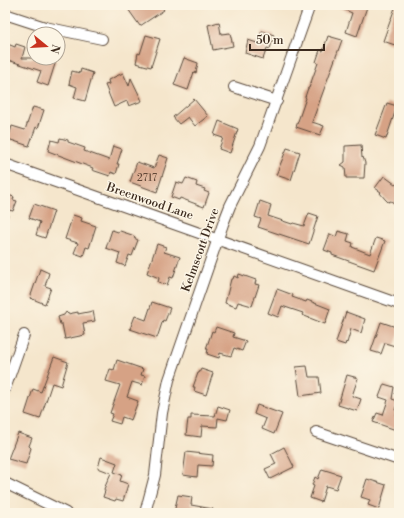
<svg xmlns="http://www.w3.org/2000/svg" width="404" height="518" font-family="'Libre Bodoni',serif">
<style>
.building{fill:#d6a285}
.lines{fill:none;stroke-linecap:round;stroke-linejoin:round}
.minor-casing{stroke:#574638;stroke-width:12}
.minor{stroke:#fff;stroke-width:10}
.labels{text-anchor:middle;stroke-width:3;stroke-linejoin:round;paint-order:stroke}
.number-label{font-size:10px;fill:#624838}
.street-label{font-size:12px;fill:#3b2a1e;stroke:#fcf5e5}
</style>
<rect width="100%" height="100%" fill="#fcf5e5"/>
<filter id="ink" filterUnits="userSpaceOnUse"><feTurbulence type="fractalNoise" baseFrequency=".025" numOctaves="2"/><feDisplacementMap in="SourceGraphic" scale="8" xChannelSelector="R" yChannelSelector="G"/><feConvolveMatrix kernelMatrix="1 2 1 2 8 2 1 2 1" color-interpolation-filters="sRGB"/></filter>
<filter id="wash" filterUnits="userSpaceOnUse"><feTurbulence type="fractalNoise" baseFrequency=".012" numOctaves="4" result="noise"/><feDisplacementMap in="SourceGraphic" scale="16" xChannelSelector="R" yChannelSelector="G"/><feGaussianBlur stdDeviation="0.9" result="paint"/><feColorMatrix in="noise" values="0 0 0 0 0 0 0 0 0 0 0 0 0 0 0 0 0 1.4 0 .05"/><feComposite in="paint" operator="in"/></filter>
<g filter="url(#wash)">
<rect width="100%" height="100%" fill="#f5e6cc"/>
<g id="blocks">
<!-- building -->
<g class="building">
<polygon points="134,5 160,5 164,10 140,26 128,9"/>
<polygon points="334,5 363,5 367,7 357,36 346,32 352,13"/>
<polygon points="396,5 399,5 399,33 395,45 383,41"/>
<polygon points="219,22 221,34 230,33 233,46 213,50 208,25"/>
<polygon points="262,31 274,35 270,49 267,48 263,59 245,53 248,40 257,43"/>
<polygon points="146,35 160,39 151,67 136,63 138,53 140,54"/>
<polygon points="328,36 342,40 312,122 324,126 320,135 296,127 306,98 305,97 308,88 309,88 318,63 316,62 320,50 323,51"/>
<polygon points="5,43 15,47 16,44 25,47 22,58 47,58 56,61 48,86 37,82 41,71 5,59"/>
<polygon points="184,58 198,63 196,73 194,72 188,90 174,85"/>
<polygon points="81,69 93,73 85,101 74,98 77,87 69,84 72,71 80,73"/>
<polygon points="123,73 129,86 131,78 142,101 129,106 127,101 114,107 105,85 109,84 108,80"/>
<polygon points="194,99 208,116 195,126 188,117 179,124 173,117"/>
<polygon points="387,103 397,106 386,139 375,135"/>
<polygon points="33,107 44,110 38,128 36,127 29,146 8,139 12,126 25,130"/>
<polygon points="219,121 238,129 230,153 219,149 223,138 214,135"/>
<polygon points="60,138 68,140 68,142 85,148 84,151 109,160 113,146 122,149 117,164 119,164 116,174 111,172 110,176 92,170 93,168 48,151 51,140 59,142"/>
<polygon points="361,145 362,158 363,157 365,163 364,178 346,178 345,167 341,165 345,162 345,146"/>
<polygon points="287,148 300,152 291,180 276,175"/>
<polygon points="159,155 168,158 157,192 130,182 137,162 154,168"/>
<polygon points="384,176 399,187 399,207 391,201 388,202 385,199 380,193 381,192 375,188"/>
<polygon points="186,178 197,182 196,186 205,189 204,191 209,193 204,207 180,198 179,200 171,197 176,182 183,184"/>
<polygon points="5,194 14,197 13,200 17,201 13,211 9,210 7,219 5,218"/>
<polygon points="260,201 271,205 268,216 292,224 293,223 304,226 309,213 318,216 309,244 258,227 261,219 255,217"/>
<polygon points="34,204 54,211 45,238 36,235 40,222 29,218"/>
<polygon points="73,215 82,218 81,221 96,226 89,248 86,247 83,256 74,253 78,243 65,239"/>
<polygon points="112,230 118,232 120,231 132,235 135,237 134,238 138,240 132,256 129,255 125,266 117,263 120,253 106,248"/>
<polygon points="338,231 349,234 347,241 353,243 352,247 370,254 376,238 385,241 374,270 332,255 332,253 324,250 330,234 336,237"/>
<polygon points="157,244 166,247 164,252 180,257 173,278 170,277 167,285 158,282 159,278 147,273"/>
<polygon points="40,269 49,273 45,286 51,288 45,304 30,298"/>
<polygon points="239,274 256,280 255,284 259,285 252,306 238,302 236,307 225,303 231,279 233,279 234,276 238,278"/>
<polygon points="277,289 293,295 292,297 306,302 307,300 330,309 325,324 302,315 303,313 282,306 278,317 268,313"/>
<polygon points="152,302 170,308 165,321 163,320 157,338 130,329 135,316 146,320"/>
<polygon points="93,311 95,321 83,323 85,335 65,339 62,324 60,324 58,317 64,315 66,312 68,314 78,312 78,314"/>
<polygon points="346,312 365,319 361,333 351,329 347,343 346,342 345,345 336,342"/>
<polygon points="381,322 399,328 399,334 395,346 385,343 381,354 371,351"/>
<polygon points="216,327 234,333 233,337 246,341 242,351 234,348 231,356 220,353 219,358 207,354 208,349 206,349 212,331 214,332"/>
<polygon points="54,357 68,362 61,386 52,383 40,419 25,414 33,389 41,392"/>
<polygon points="117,360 143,369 141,375 145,376 142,385 132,382 127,397 138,401 131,420 122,417 120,424 110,421 113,414 110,413 120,385 106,381 110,369 114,370"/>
<polygon points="307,366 309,377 319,377 321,393 300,396 296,367"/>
<polygon points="201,369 213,373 206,395 194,391 195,387 193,387 198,373 199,373"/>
<polygon points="347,375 358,378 352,396 361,399 357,411 338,405"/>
<polygon points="384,384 394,387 392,399 398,401 395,410 397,411 396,415 399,416 399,431 373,422 377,413 383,415 388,400 379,397"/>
<polygon points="257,405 282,414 274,434 262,429 266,419 254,414"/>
<polygon points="218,406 230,410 227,420 218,418 217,427 202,426 201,437 186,435 188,419 191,419 191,415 215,416"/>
<polygon points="18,433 32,438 29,446 31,448 26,464 8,459"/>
<polygon points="284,447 294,467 270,479 265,469 276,464 271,454"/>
<polygon points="186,452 213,455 212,466 198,465 197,477 183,475"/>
<polygon points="101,457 117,463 114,472 122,475 120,481 128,484 123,501 116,499 115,501 103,497 105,491 104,489 111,473 98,468"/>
<polygon points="322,469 341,475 336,489 326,486 321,502 310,498 314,486 312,485 315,477 318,479"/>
<polygon points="367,479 386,485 379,509 368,505 370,500 361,497"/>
<polygon points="178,495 192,497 191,505 213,509 213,513 174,513"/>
</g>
</g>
</g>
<g filter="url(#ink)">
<use href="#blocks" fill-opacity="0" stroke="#574638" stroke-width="1"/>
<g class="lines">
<defs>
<g id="minor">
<polyline points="5,14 45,27 102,39"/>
<polyline points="234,87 277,101"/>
<polyline points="5,164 399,304"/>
<polyline points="5,389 24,335"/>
<polyline points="316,432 399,460"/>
<polyline points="5,483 66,513"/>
<polyline points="145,513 155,475 162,413 169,380 223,224 230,206 260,146 310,5"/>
</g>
</defs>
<!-- minor casing -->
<use href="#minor" class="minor-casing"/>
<!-- minor -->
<use href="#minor" class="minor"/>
</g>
</g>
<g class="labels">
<!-- number labels -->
<g class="number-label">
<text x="147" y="181">2717</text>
</g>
<!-- street labels -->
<g class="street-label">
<text transform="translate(150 201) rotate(19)" y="4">Breenwood Lane</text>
<text transform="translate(200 250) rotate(-70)" y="4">Kelmscott Drive</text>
</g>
</g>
<!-- margin -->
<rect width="404" height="518" fill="none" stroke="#fcf5e5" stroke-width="20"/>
<!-- north arrow -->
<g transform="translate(46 46) rotate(108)"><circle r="19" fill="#fcf5e5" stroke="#afa495"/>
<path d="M0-3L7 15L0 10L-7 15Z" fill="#c8321e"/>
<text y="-6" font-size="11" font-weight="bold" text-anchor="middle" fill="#3b2a1e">N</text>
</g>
<!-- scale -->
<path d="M250 44v6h74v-6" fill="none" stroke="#3b2a1e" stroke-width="2"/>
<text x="256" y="44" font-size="12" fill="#3b2a1e" stroke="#fcf5e5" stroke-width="3" paint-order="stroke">50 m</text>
</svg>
